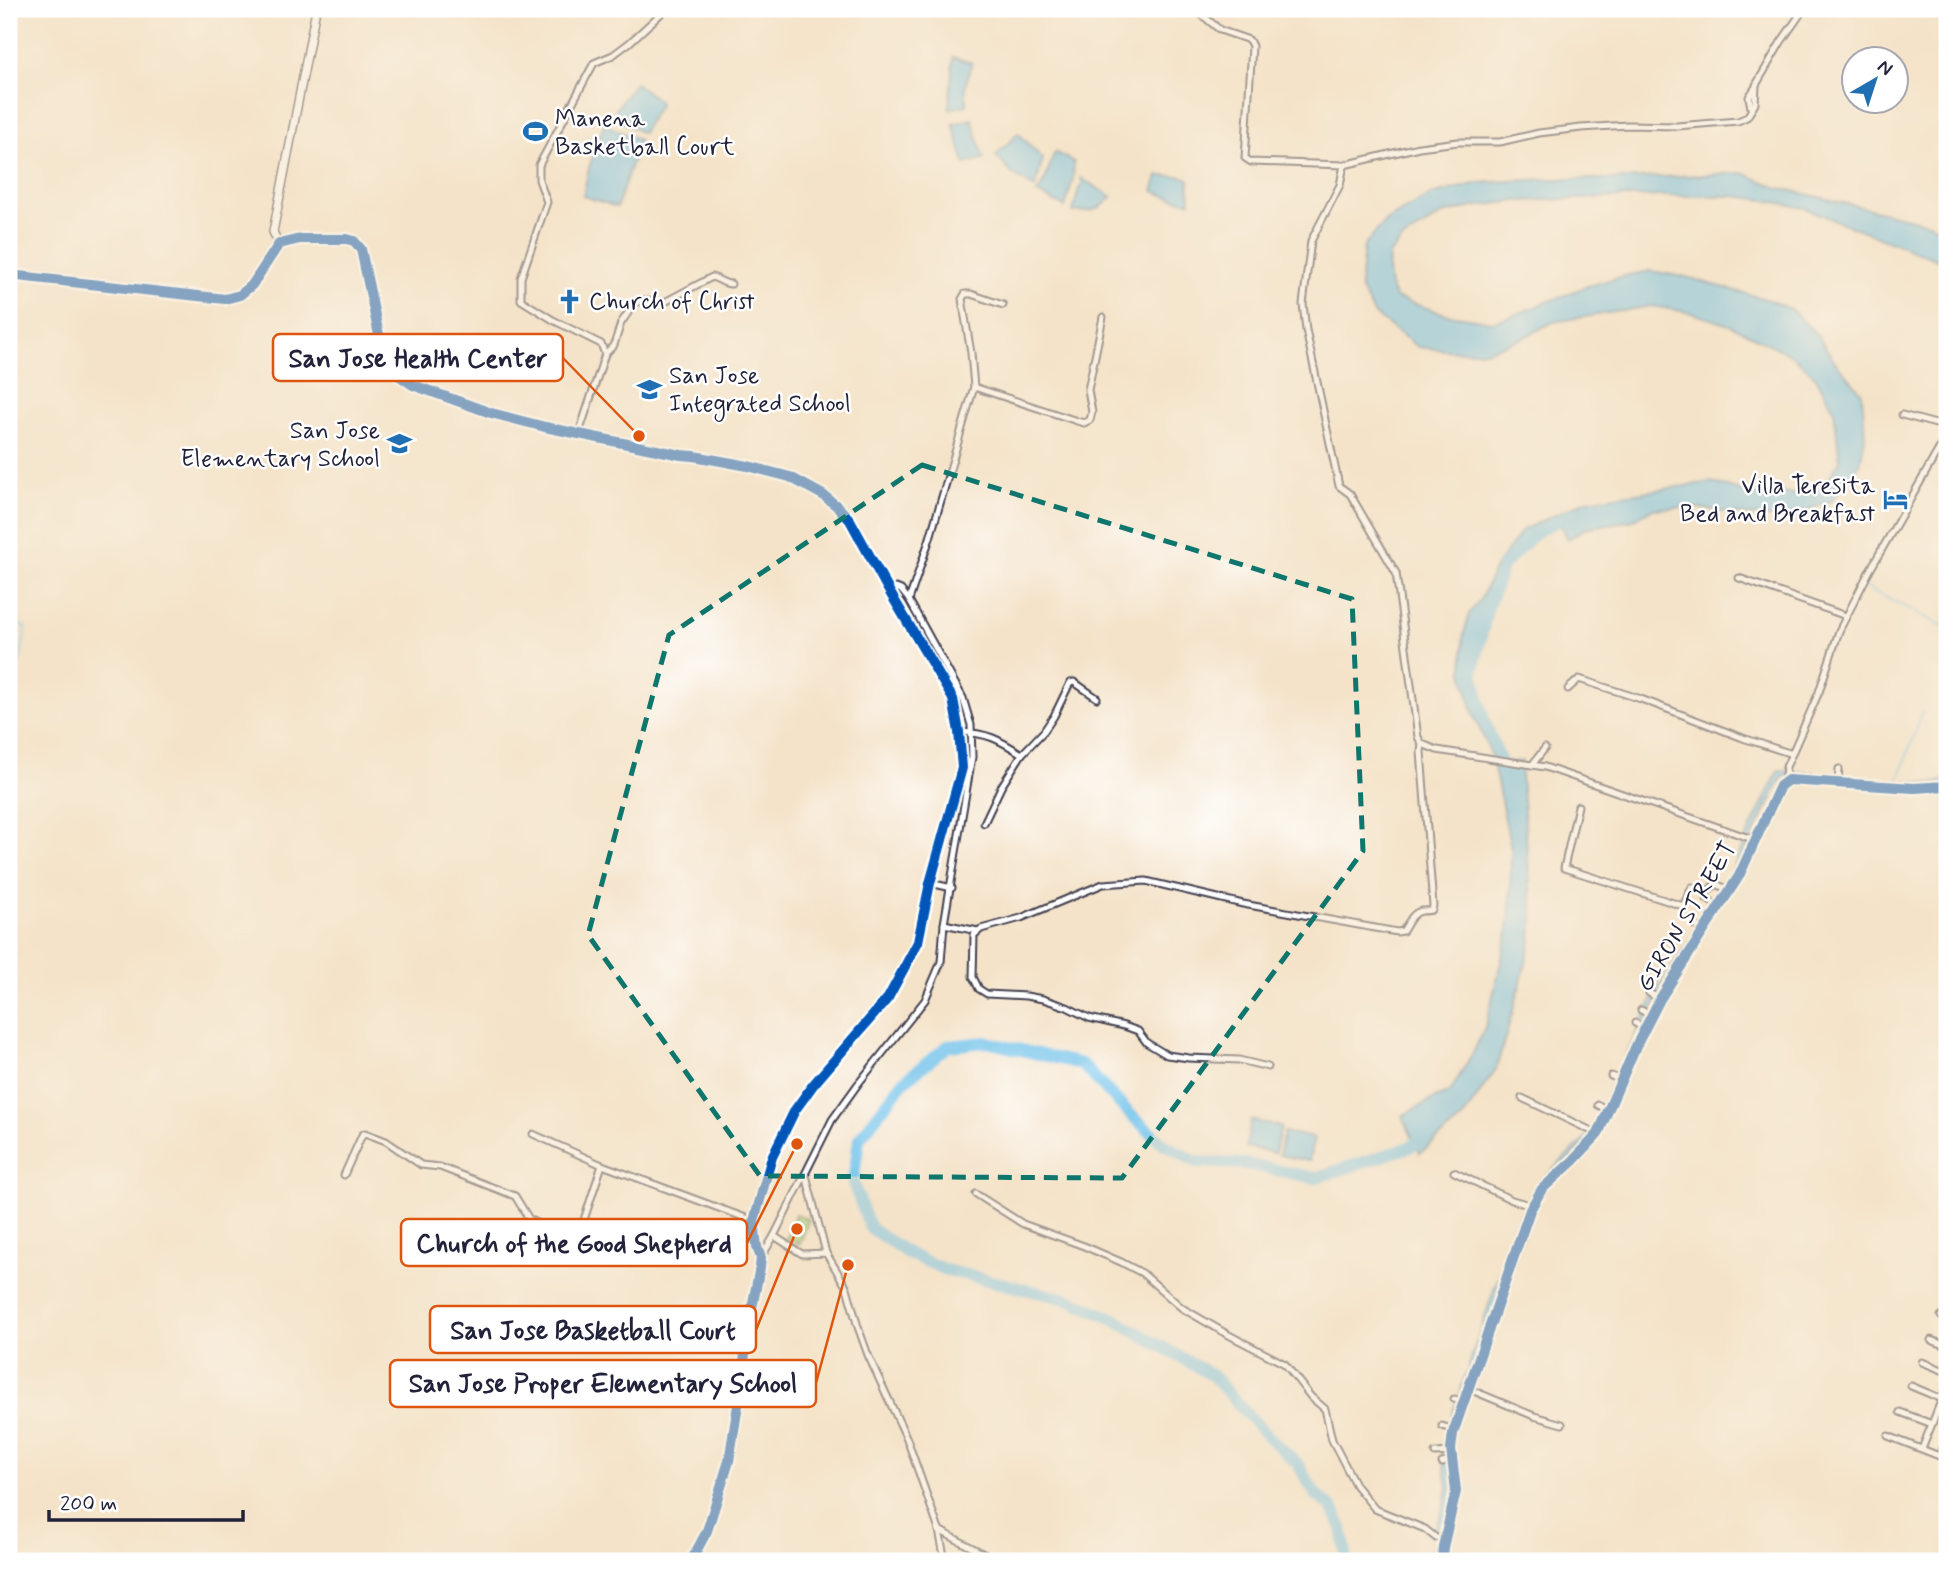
<svg xmlns="http://www.w3.org/2000/svg" width="1956" height="1570" font-family="Mynerve,sans-serif">
<style>
.green{fill:#94c473;stroke:#5b7357;stroke-width:2}
.water{fill:#6bbfe8;stroke:#467092;stroke-width:2}
.lines{fill:none;stroke-linecap:round;stroke-linejoin:round}
.stream{stroke:#6bbfe8;stroke-width:2}
.river{stroke:#6bbfe8;stroke-width:12}
.minor-casing{stroke:#423f50;stroke-width:9}
.tertiary-casing{stroke:#423f50;stroke-width:10}
.minor{stroke:#fff;stroke-width:5}
.tertiary{stroke:#fff;stroke-width:7}
.cycleway-casing{stroke:#fff;stroke-width:15}
.cycleway{stroke:#0057b8;stroke-width:10}
.marked{fill:none;stroke:#0f766e;stroke-width:5;stroke-dasharray:14 9;stroke-linejoin:round}
.labels{text-anchor:middle;stroke-width:5;stroke-linejoin:round;paint-order:stroke}
.poi-label{font-size:24px;fill:#22223b;stroke:#fff;text-anchor:start}
.street-label{font-size:24px;fill:#22223b;stroke:#fff}
.leader{fill:none;stroke:#de560e;stroke-width:2.5}
.callout-dot{fill:#de560e;stroke:#fff;stroke-width:2.5}
.callout{fill:#fff;stroke:#de560e;stroke-width:2.5}
.callout-label{font-size:26px;text-anchor:middle;font-weight:bold;fill:#22223b}
</style>
<rect width="100%" height="100%" fill="#fff"/>
<filter id="ink" filterUnits="userSpaceOnUse"><feTurbulence type="fractalNoise" baseFrequency=".0143" numOctaves="2"/><feDisplacementMap in="SourceGraphic" scale="14" xChannelSelector="R" yChannelSelector="G"/><feConvolveMatrix kernelMatrix="1 2 1 2 8 2 1 2 1" color-interpolation-filters="sRGB"/></filter>
<filter id="wash" filterUnits="userSpaceOnUse"><feTurbulence type="fractalNoise" baseFrequency=".00686" numOctaves="4" result="noise"/><feDisplacementMap in="SourceGraphic" scale="28" xChannelSelector="R" yChannelSelector="G"/><feGaussianBlur stdDeviation="1.57" result="paint"/><feColorMatrix in="noise" values="0 0 0 0 0 0 0 0 0 0 0 0 0 0 0 0 0 1.4 0 .05"/><feComposite in="paint" operator="in"/></filter>
<g filter="url(#wash)">
<rect width="100%" height="100%" fill="#f4e3c9"/>
<!-- green -->
<polygon class="green" points="795,1214 809,1219 800,1244 786,1238"/>
<!-- water -->
<g class="water">
<polygon points="953,57 972,63 965,86 967,105 949,109"/>
<polygon points="635,83 658,100 659,105 642,133 611,116"/>
<polygon points="972,119 984,159 965,164 953,124"/>
<polygon points="604,124 639,140 617,207 583,196 589,168"/>
<polygon points="1018,133 1043,159 1035,188 1012,174 996,156"/>
<path d="M1055 152 1074 162 1073 179 1065 207 1037 193C1048 180 1048 167 1055 152Z"/>
<polygon points="1743,173 1776,187 1929,223 1947,236 1947,262 1943,262 1804,208 1766,200 1734,196 1661,196 1517,201 1478,206 1443,214 1402,240 1389,255 1388,269 1390,286 1396,298 1445,314 1492,322 1509,317 1588,286 1628,275 1651,271 1686,277 1769,300 1792,310 1818,336 1836,363 1862,393 1865,437 1860,464 1832,501 1787,518 1742,515 1691,507 1652,509 1633,520 1586,528 1568,539 1558,521 1538,531 1503,565 1488,607 1473,672 1483,717 1501,763 1522,761 1521,775 1533,920 1530,947 1515,1004 1496,1069 1462,1119 1420,1153 1402,1116 1433,1099 1450,1092 1474,1051 1486,1025 1508,932 1510,904 1511,848 1491,754 1474,716 1463,672 1463,638 1469,614 1481,598 1495,568 1522,530 1587,500 1712,482 1752,495 1779,493 1803,494 1824,485 1840,461 1834,410 1816,377 1792,355 1732,326 1692,313 1652,306 1553,322 1521,339 1486,351 1456,351 1418,347 1374,314 1360,288 1364,245 1387,220 1431,195 1478,183 1547,179 1622,179"/>
<polygon points="1158,176 1180,176 1189,179 1190,202 1169,197 1153,191"/>
<path d="M1081 178 1112 197C1099 211 1092 212 1073 212L1079 188 1083 185Z"/>
<polygon points="1779,770 1895,781 1937,783 1947,778 1947,782 1941,785 1927,785 1789,776 1783,777 1779,783 1729,886 1661,993 1596,1131 1587,1142 1542,1186 1450,1432 1448,1451 1454,1487 1439,1561 1432,1561 1436,1527 1443,1509 1448,1488 1442,1449 1445,1436 1516,1224 1537,1184 1582,1142 1592,1128 1656,992 1725,886 1755,819"/>
<polygon points="1251,1120 1281,1127 1275,1153 1246,1147"/>
<polygon points="1284,1132 1314,1138 1309,1161 1279,1155"/>
</g>
<g class="lines">
<!-- stream -->
<g class="stream">
<polyline points="1865,587 1947,628"/>
<polyline points="9,618 26,628 21,657 9,688"/>
<polyline points="1898,781 1922,711"/>
<polyline points="9,1538 12,1543 9,1550"/>
</g>
<!-- river -->
<g class="river">
<polyline points="1504,770 1483,717 1473,672 1488,607 1503,565 1538,531 1571,514"/>
<polyline points="1347,1561 1342,1528 1331,1506 1316,1495 1297,1463 1267,1436 1213,1376 1114,1319 1070,1300 946,1270 907,1253 870,1228 853,1183 859,1139 903,1082 948,1046 987,1042 1081,1064 1130,1114 1164,1144 1196,1162 1246,1164 1315,1178 1410,1147 1428,1135"/>
</g>
</g>
</g>
<g filter="url(#ink)">
<g class="lines">
<defs>
<g id="minor">
<polyline points="1195,9 1220,30 1249,40 1252,46 1245,158 1251,162 1344,165 1419,147 1458,142 1500,142 1539,133 1581,128 1628,125 1677,126 1738,121 1747,117 1755,104 1756,85 1781,42 1804,9"/>
<polyline points="1751,108 1749,97 1755,88"/>
<polyline points="1344,165 1340,185 1311,241 1303,304 1306,330 1339,486 1350,494 1396,573 1418,737 1422,744 1437,750 1545,767 1755,840"/>
<polyline points="9,275 225,299 240,295 252,285 279,244"/>
<polyline points="605,354 601,344 553,320 521,300 521,278 547,202 539,180 539,165 594,63 613,55 629,43 666,9"/>
<polyline points="413,385 423,370 425,352"/>
<polyline points="974,387 1077,421 1084,423 1090,420 1092,412 1088,390 1103,317"/>
<polyline points="1902,415 1936,424 1947,425"/>
<path d="M579 433 605 354 614 345 621 323 634 304 642 300 661 304 712 277C720 279 723 284 731 284"/>
<polyline points="1739,578 1846,616"/>
<polyline points="909,600 930,538 974,387 971,353 962,299 965,294 971,294 1003,305"/>
<polyline points="1568,689 1579,679 1641,699 1743,738 1792,754"/>
<path d="M959 732C988 733 998 739 1022 754"/>
<polyline points="1532,765 1545,748"/>
<polyline points="1784,782 1786,767 1819,692 1839,631 1869,572 1947,435"/>
<polyline points="1838,782 1839,769"/>
<polyline points="1578,806 1564,868 1683,906 1692,887 1708,891 1716,884 1729,890"/>
<polyline points="984,823 1001,787 1022,754 1044,731 1054,716 1070,683 1074,682 1097,698"/>
<polyline points="930,883 952,888"/>
<polyline points="1707,899 1719,907"/>
<polyline points="944,924 978,931"/>
<polyline points="1694,925 1704,930"/>
<polyline points="1649,993 1660,999"/>
<polyline points="1641,1010 1652,1016"/>
<polyline points="1635,1023 1646,1029"/>
<path d="M1268 1067 1239 1060 1189 1058 1167 1055 1147 1043 1138 1031 1124 1026 1089 1018 1067 1007 1043 999 1026 996 987 994 979 989 973 977 974 935 981 929 1021 918 1103 884 1146 881 1243 904 1397 932 1403 931C1408 924 1412 912 1422 911 1425 911 1429 911 1432 910L1433 906 1421 752 1422 744"/>
<polyline points="1611,1076 1621,1080"/>
<polyline points="1522,1098 1598,1134"/>
<polyline points="1598,1105 1609,1110"/>
<polyline points="533,1134 602,1165 754,1221"/>
<polyline points="1454,1172 1512,1200 1533,1206"/>
<polyline points="344,1175 362,1135 365,1133 386,1141 421,1165 440,1167 515,1196 529,1219 571,1238 579,1235 602,1165"/>
<polyline points="806,1175 826,1253"/>
<polyline points="976,1194 1023,1224 1084,1246 1121,1262 1142,1273 1182,1308 1225,1333 1285,1364 1311,1397 1325,1409 1332,1440 1356,1486 1375,1509 1425,1529 1436,1538 1445,1539"/>
<polyline points="774,1236 832,1120 858,1084 925,1000 941,962 944,924 972,757 971,725 963,698 909,600 901,590 896,588 889,591"/>
<polyline points="761,1258 774,1236 802,1254 826,1253 847,1288 858,1327 868,1355 907,1439 939,1530 945,1561"/>
<polyline points="1941,1316 1947,1319"/>
<polyline points="1931,1340 1947,1346"/>
<polyline points="1922,1362 1947,1372"/>
<polyline points="1911,1386 1942,1399"/>
<polyline points="1469,1389 1534,1416 1562,1424"/>
<polyline points="1454,1399 1464,1402"/>
<polyline points="1900,1412 1932,1424"/>
<polyline points="1442,1426 1454,1430"/>
<polyline points="1888,1436 1947,1459"/>
<polyline points="1922,1449 1947,1386"/>
<polyline points="1435,1453 1451,1452"/>
<polyline points="1940,1456 1947,1437"/>
<polyline points="1442,1463 1452,1461"/>
<polyline points="939,1530 997,1561"/>
</g>
<g id="tertiary">
<polyline points="316,9 273,232 279,244 300,239 347,239 354,241 361,249 384,359 391,370 413,385 491,413 545,427 681,455 694,456 748,466 790,477 823,495 838,507 850,520 889,591 953,699 959,732 962,768 930,883 918,942 888,998 813,1085 795,1110 772,1157 754,1221 757,1247 761,1258 760,1267 749,1323 740,1393 729,1461 707,1531 691,1561"/>
<polyline points="1442,1561 1443,1547 1456,1491 1451,1449 1453,1433 1530,1210 1542,1189 1573,1161 1598,1134 1636,1046 1660,999 1739,876 1780,786 1788,780 1914,788 1947,786"/>
</g>
</defs>
<!-- minor casing -->
<use href="#minor" class="minor-casing"/>
<!-- tertiary casing -->
<use href="#tertiary" class="tertiary-casing"/>
<!-- minor -->
<use href="#minor" class="minor"/>
<!-- tertiary -->
<use href="#tertiary" class="tertiary"/>
<defs>
<g id="cycleway">
<polyline points="9,275 225,299 240,295 252,285 279,244 300,239 347,239 354,241 361,249 384,359 391,370 413,385 491,413 545,427 681,455 694,456 748,466 790,477 823,495 838,507 850,520 889,591 953,699 959,732 962,768 930,883 918,942 888,998 813,1085 795,1110 772,1157 754,1221 757,1247 761,1258 760,1267 749,1323 740,1393 729,1461 707,1531 691,1561"/>
<polyline points="1442,1561 1443,1547 1456,1491 1451,1449 1453,1433 1530,1210 1542,1189 1573,1161 1598,1134 1636,1046 1660,999 1739,876 1780,786 1788,780 1914,788 1947,786"/>
</g>
</defs>
<!-- cycleway casing -->
<use href="#cycleway" class="cycleway-casing"/>
<!-- cycleway -->
<use href="#cycleway" class="cycleway"/>
</g>
</g>
<!-- marked area -->
<path d="M0 0H1956V1570H0ZM922 465 1352 599 1363 851 1122 1178 760 1176 588 935 669 635Z" fill="#f4e3c9" fill-opacity=".55" fill-rule="evenodd"/>
<path class="marked" d="M922 465 1352 599 1363 851 1122 1178 760 1176 588 935 669 635Z"/>
<!-- icons -->
<defs>
<symbol id="stadium-bare" viewBox="-9 -9 18 18"><path d="M0-5a6.5 5 0 1 0 0 10a6.5 5 0 1 0 0-10ZM-3.5-1.8h7v3.6h-7Z" fill="#1f6fb2" stroke="#fff" stroke-width="2.5" paint-order="stroke"/></symbol>
<symbol id="church-bare" viewBox="-9 -9 18 18"><path d="M-1.2-6h2.4v3.5h3.3v2.4h-3.3V6h-2.4V-.1h-3.3v-2.4h3.3Z" fill="#1f6fb2" stroke="#fff" stroke-width="2.5" paint-order="stroke"/></symbol>
<symbol id="school-bare" viewBox="-9 -9 18 18"><path d="M0-5L7-2L0 1L-7-2ZM-4 1L0 2.5L4 1V4Q0 6-4 4Z" fill="#1f6fb2" stroke="#fff" stroke-width="2.5" paint-order="stroke"/></symbol>
<symbol id="hotel-bare" viewBox="-9 -9 18 18"><path d="M-6-4.5h1.5V1H6V5H4.5V3h-9V5H-6ZM-4 0a1.8 1.8 0 1 1 3.6 0ZM.5 0V-2.5h3Q6-2.5 6 0Z" fill="#1f6fb2" stroke="#fff" stroke-width="2.5" paint-order="stroke"/></symbol>
</defs>
<g fill-rule="evenodd">
<use href="#stadium-bare" x="518" y="114" width="35" height="35"/>
<use href="#church-bare" x="552" y="284" width="35" height="35"/>
<use href="#school-bare" x="632" y="372" width="35" height="35"/>
<use href="#school-bare" x="382" y="426" width="35" height="35"/>
<use href="#hotel-bare" x="1878" y="482" width="35" height="35"/>
</g>
<g class="labels">
<!-- poi labels -->
<g class="poi-label">
<text x="555" y="126">Manena<tspan x="555" dy="28">Basketball Court</tspan></text>
<text x="589" y="309">Church of Christ</text>
<text x="669" y="383">San Jose<tspan x="669" dy="28">Integrated School</tspan></text>
<text x="380" y="438" text-anchor="end">San Jose<tspan x="380" dy="28">Elementary School</tspan></text>
<text x="1875" y="493" text-anchor="end">Villa Teresita<tspan x="1875" dy="28">Bed and Breakfast</tspan></text>
</g>
<!-- street labels -->
<g class="street-label">
<text transform="translate(1686 916) rotate(-59)" y="8">GIRON STREET</text>
</g>
</g>
<!-- callouts -->
<path class="leader" d="M639 436L563 358M797 1144L747 1243M797 1229L756 1330M848 1265L816 1383"/>
<g class="callout-dot">
<circle cx="639" cy="436" r="7"/>
<circle cx="797" cy="1144" r="7"/>
<circle cx="797" cy="1229" r="7"/>
<circle cx="848" cy="1265" r="7"/>
</g>
<g class="callout">
<rect x="273" y="334" width="290" height="47" rx="7"/>
<rect x="401" y="1219" width="346" height="47" rx="7"/>
<rect x="430" y="1306" width="326" height="47" rx="7"/>
<rect x="390" y="1360" width="426" height="47" rx="7"/>
</g>
<g class="callout-label">
<text x="418" y="367">San Jose Health Center</text>
<text x="574" y="1252">Church of the Good Shepherd</text>
<text x="593" y="1339">San Jose Basketball Court</text>
<text x="603" y="1392">San Jose Proper Elementary School</text>
</g>
<!-- margin -->
<rect width="1956" height="1570" fill="none" stroke="#fff" stroke-width="35"/>
<!-- north arrow -->
<g transform="translate(1875 80) rotate(39)"><circle r="33" fill="#ffffff" stroke="#a7a7b1" stroke-width="2"/>
<path d="M0-5L12 26L0 18L-12 26Z" fill="#1f6fb2"/>
<text y="-10" font-size="19" font-weight="bold" text-anchor="middle" fill="#22223b">N</text>
</g>
<!-- scale -->
<path d="M49 1510v10h194v-10" fill="none" stroke="#22223b" stroke-width="3.5"/>
<text x="60" y="1510" font-size="21" fill="#22223b" stroke="#ffffff" stroke-width="5" paint-order="stroke">200 m</text>
</svg>
